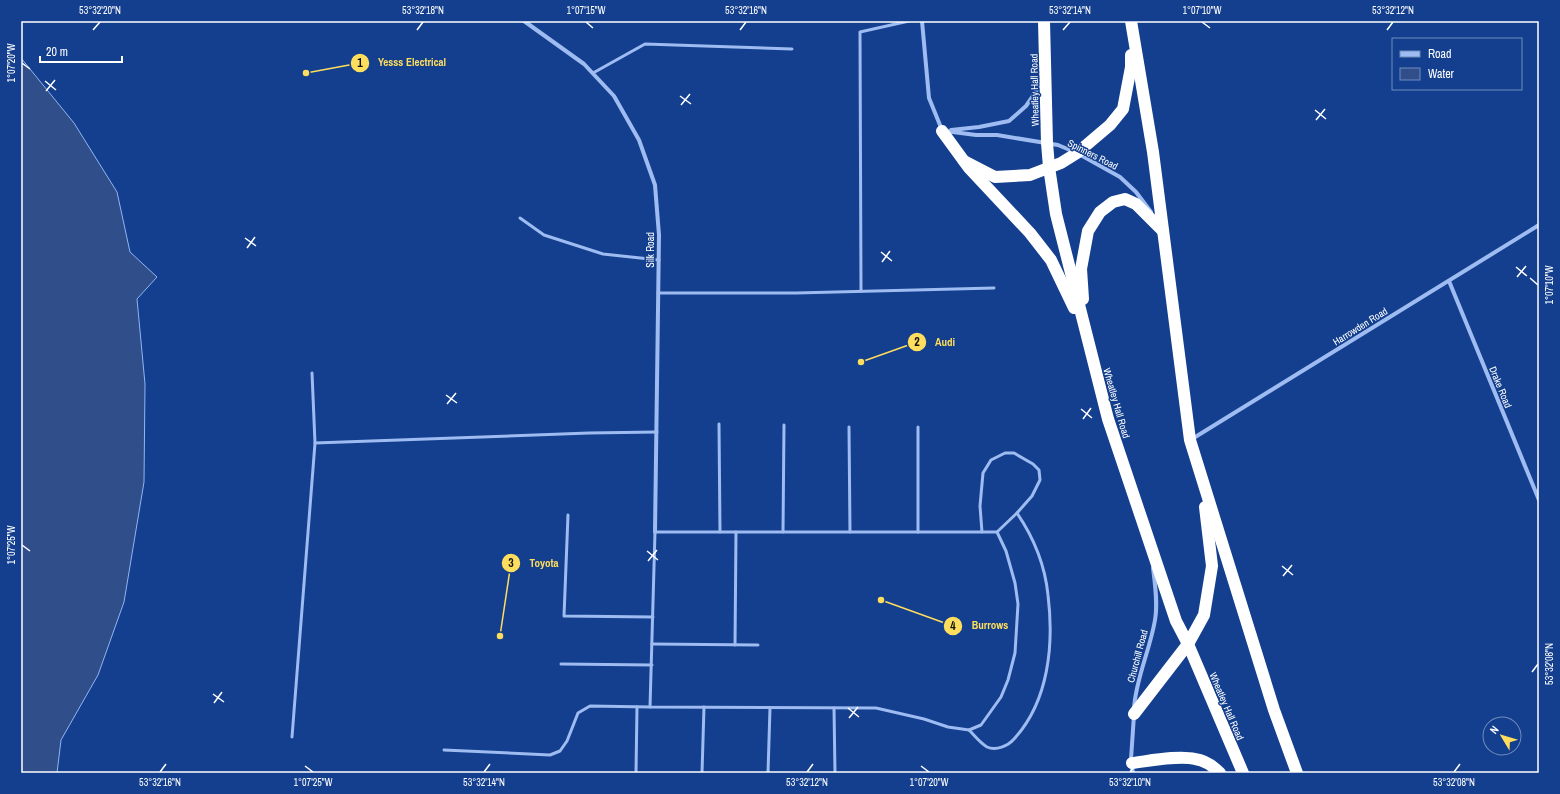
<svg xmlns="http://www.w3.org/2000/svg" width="1560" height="794" font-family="'Archivo Narrow',sans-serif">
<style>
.water{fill:#2f4e8a;stroke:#90b6f4}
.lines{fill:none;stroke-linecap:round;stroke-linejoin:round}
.lane{stroke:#9ebcf1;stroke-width:3}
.street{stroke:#9ebcf1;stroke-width:4}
.highway{stroke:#fff;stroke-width:12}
.ticks{fill:none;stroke:#fff;stroke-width:1.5}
.labels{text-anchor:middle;stroke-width:3;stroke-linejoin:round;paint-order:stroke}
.street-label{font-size:10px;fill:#fff;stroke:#133f8e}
.leader{fill:none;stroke:#ffde5e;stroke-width:1.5}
.callout-dot{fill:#ffde5e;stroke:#133f8e;stroke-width:1.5}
.mark-label{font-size:12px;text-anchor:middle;font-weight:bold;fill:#111}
.callout-label{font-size:11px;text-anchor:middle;font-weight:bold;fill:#ffde5e;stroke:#133f8e;stroke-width:3;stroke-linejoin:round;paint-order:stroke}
.neatline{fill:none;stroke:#fff;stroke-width:1.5}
.ticks-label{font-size:10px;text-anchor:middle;fill:#fff}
</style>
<rect width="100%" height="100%" fill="#133f8e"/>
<!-- water -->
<polygon class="water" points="21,58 74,123 117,192 130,252 157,277 137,299 145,384 144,482 124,602 98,675 61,740 57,773 21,773"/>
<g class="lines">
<!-- lane -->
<g class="lane">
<polyline points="593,73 645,44 792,49"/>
<polyline points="520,218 544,235 603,254 659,260"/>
<polyline points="861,291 860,32 909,21"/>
<polyline points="658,293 796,293 994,288"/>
<polyline points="312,373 315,443"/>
<polyline points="719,424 720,532"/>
<polyline points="849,427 850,532"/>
<polyline points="568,515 564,616 653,617"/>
<polygon points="655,532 997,532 1006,551 1015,583 1018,604 1015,653 1008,680 1001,697 981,725 969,730 948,727 924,719 876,708 650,707"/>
<polyline points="783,532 784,425"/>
<polyline points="918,532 918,427"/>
<polyline points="982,532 980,506 983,473 991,460 1005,453 1014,453 1033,464 1039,470 1040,480 1032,496 1017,513"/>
<polyline points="652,644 758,645"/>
<polyline points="735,645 736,532"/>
<polyline points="561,664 652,665"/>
<polyline points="834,708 835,773"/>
<path d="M969 730C974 735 980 743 987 747 996 751 1008 746 1014 739 1049 701 1054 644 1048 595 1045 565 1034 538 1017 513L997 532"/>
<polyline points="292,737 315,443 589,433 657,432"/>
<polyline points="444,750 550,755 560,751 567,741 578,713 590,706 650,707"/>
<polyline points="636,773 637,707"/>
<polyline points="702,773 704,707"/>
<polyline points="768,773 770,708"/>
</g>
<!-- street -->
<g class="street">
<polyline points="524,21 584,64 614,96 639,140 655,185 659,235 655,532"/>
<polyline points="922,21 929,98 942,130"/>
<polyline points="951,130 979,127 1009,121 1026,106 1035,93 1042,79"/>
<polyline points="945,131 976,135 997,135 1058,145 1077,153 1120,177 1136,192 1151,212"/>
<polyline points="1449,281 1539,500"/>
<polyline points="1192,439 1539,225"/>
<path d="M1134 708C1136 678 1150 650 1155 620 1158 603 1155 584 1153 568"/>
<polyline points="1133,773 1131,759 1134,715"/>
</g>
<!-- highway -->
<g class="highway">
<polyline points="1044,21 1047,143 1049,167 1056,214 1108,419 1176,621 1188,644 1243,773"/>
<polyline points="1131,21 1153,152 1190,440 1274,710 1297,773"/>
<polyline points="942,131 969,168 1030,233 1051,260 1074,308"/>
<polyline points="964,161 995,177 1030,175 1061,163 1077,153 1110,125 1123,109 1131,67 1131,55"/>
<polyline points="1083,299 1081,269 1088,231 1100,212 1113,202 1125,199 1136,204 1163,231"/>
<polyline points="1134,714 1188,644 1204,615 1212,566 1205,507"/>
<path d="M1132 763C1149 761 1179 755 1195 759 1204 760 1214 767 1220 773"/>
</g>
</g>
<!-- ticks -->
<path class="ticks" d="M586 22 593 28M1202 22 1210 28M93 30 100 22M417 30 423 22M740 30 746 22M1063 30 1070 22M1387 30 1393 22M22 63 30 69M45 81 56 90M46 91 55 80M680 96 691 104M681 105 690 94M1315 110 1326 119M1316 120 1325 109M245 238 256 246M247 248 255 237M881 252 892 261M882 262 890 251M1516 267 1527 276M1517 277 1526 266M1530 278 1538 285M446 395 457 403M447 404 456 393M1081 409 1092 418M1083 419 1091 408M22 545 30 551M647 551 658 560M648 561 657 550M1282 566 1293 575M1283 576 1292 565M1532 672 1538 664M213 694 224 702M214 703 222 692M848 708 859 717M849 718 858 707M305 766 313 772M921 766 929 772M160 772 166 764M484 772 490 764M807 772 813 764M1130 772 1136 764M1454 772 1460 764"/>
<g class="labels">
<!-- street labels -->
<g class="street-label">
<text transform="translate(1034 90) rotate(-91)" y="4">Wheatley Hall Road</text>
<text transform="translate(1093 154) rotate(27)" y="4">Spinners Road</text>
<text transform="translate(650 250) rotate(-90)" y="4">Silk Road</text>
<text transform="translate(1360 326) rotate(-32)" y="4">Harrowden Road</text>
<text transform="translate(1501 387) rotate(68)" y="4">Drake Road</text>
<text transform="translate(1117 403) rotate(74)" y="4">Wheatley Hall Road</text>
<text transform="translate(1137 656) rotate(-75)" y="4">Churchill Road</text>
<text transform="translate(1227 706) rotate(67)" y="4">Wheatley Hall Road</text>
</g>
</g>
<!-- callouts -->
<path class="leader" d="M306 73L360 63M861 362L917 342M500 636L511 563M881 600L953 626"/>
<g class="callout-dot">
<circle cx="306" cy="73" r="4"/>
<circle cx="861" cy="362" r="4"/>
<circle cx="500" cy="636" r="4"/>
<circle cx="881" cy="600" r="4"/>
<circle cx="360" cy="63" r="10"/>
<circle cx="917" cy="342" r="10"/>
<circle cx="511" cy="563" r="10"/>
<circle cx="953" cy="626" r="10"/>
</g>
<g class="mark-label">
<text x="360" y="67">1</text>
<text x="917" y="346">2</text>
<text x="511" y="567">3</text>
<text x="953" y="630">4</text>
</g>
<g class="callout-label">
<text x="412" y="66">Yesss Electrical</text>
<text x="945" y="346">Audi</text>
<text x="544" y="567">Toyota</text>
<text x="990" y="629">Burrows</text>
</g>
<!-- border -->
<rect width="1560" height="794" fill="none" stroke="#133f8e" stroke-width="44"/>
<!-- legend -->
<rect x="1392" y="38" width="130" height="52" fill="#133f8e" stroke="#718cbb"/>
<rect x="1400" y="51" width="20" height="6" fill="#9ebcf1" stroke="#718cbb"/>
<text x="1428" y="58" font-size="12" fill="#ffffff">Road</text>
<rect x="1400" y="68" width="20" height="12" fill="#2f4e8a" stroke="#718cbb"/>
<text x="1428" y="78" font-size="12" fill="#ffffff">Water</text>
<!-- north arrow -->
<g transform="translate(1502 736) rotate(308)"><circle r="19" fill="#133f8e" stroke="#718cbb"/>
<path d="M0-3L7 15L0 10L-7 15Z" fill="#ffde5e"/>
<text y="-6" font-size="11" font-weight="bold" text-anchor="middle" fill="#ffffff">N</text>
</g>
<!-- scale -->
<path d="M40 56v6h82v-6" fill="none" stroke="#ffffff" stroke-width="2"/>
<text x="46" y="56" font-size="12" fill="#ffffff" stroke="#133f8e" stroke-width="3" paint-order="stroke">20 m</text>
<rect x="22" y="22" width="1516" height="750" class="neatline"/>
<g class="ticks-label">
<text x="100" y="14">53°32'20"N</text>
<text x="423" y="14">53°32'18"N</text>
<text x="586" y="14">1°07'15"W</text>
<text x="746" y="14">53°32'16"N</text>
<text x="1070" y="14">53°32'14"N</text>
<text x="1202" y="14">1°07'10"W</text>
<text x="1393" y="14">53°32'12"N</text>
<text transform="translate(11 63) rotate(-90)" y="4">1°07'20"W</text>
<text transform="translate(1549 285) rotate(-90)" y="4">1°07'10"W</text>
<text transform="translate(11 545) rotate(-90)" y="4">1°07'25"W</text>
<text transform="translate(1549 664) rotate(-90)" y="4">53°32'08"N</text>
<text x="160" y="786">53°32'16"N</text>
<text x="313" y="786">1°07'25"W</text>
<text x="484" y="786">53°32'14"N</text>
<text x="807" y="786">53°32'12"N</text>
<text x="929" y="786">1°07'20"W</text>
<text x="1130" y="786">53°32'10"N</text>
<text x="1454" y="786">53°32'08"N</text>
</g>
</svg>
